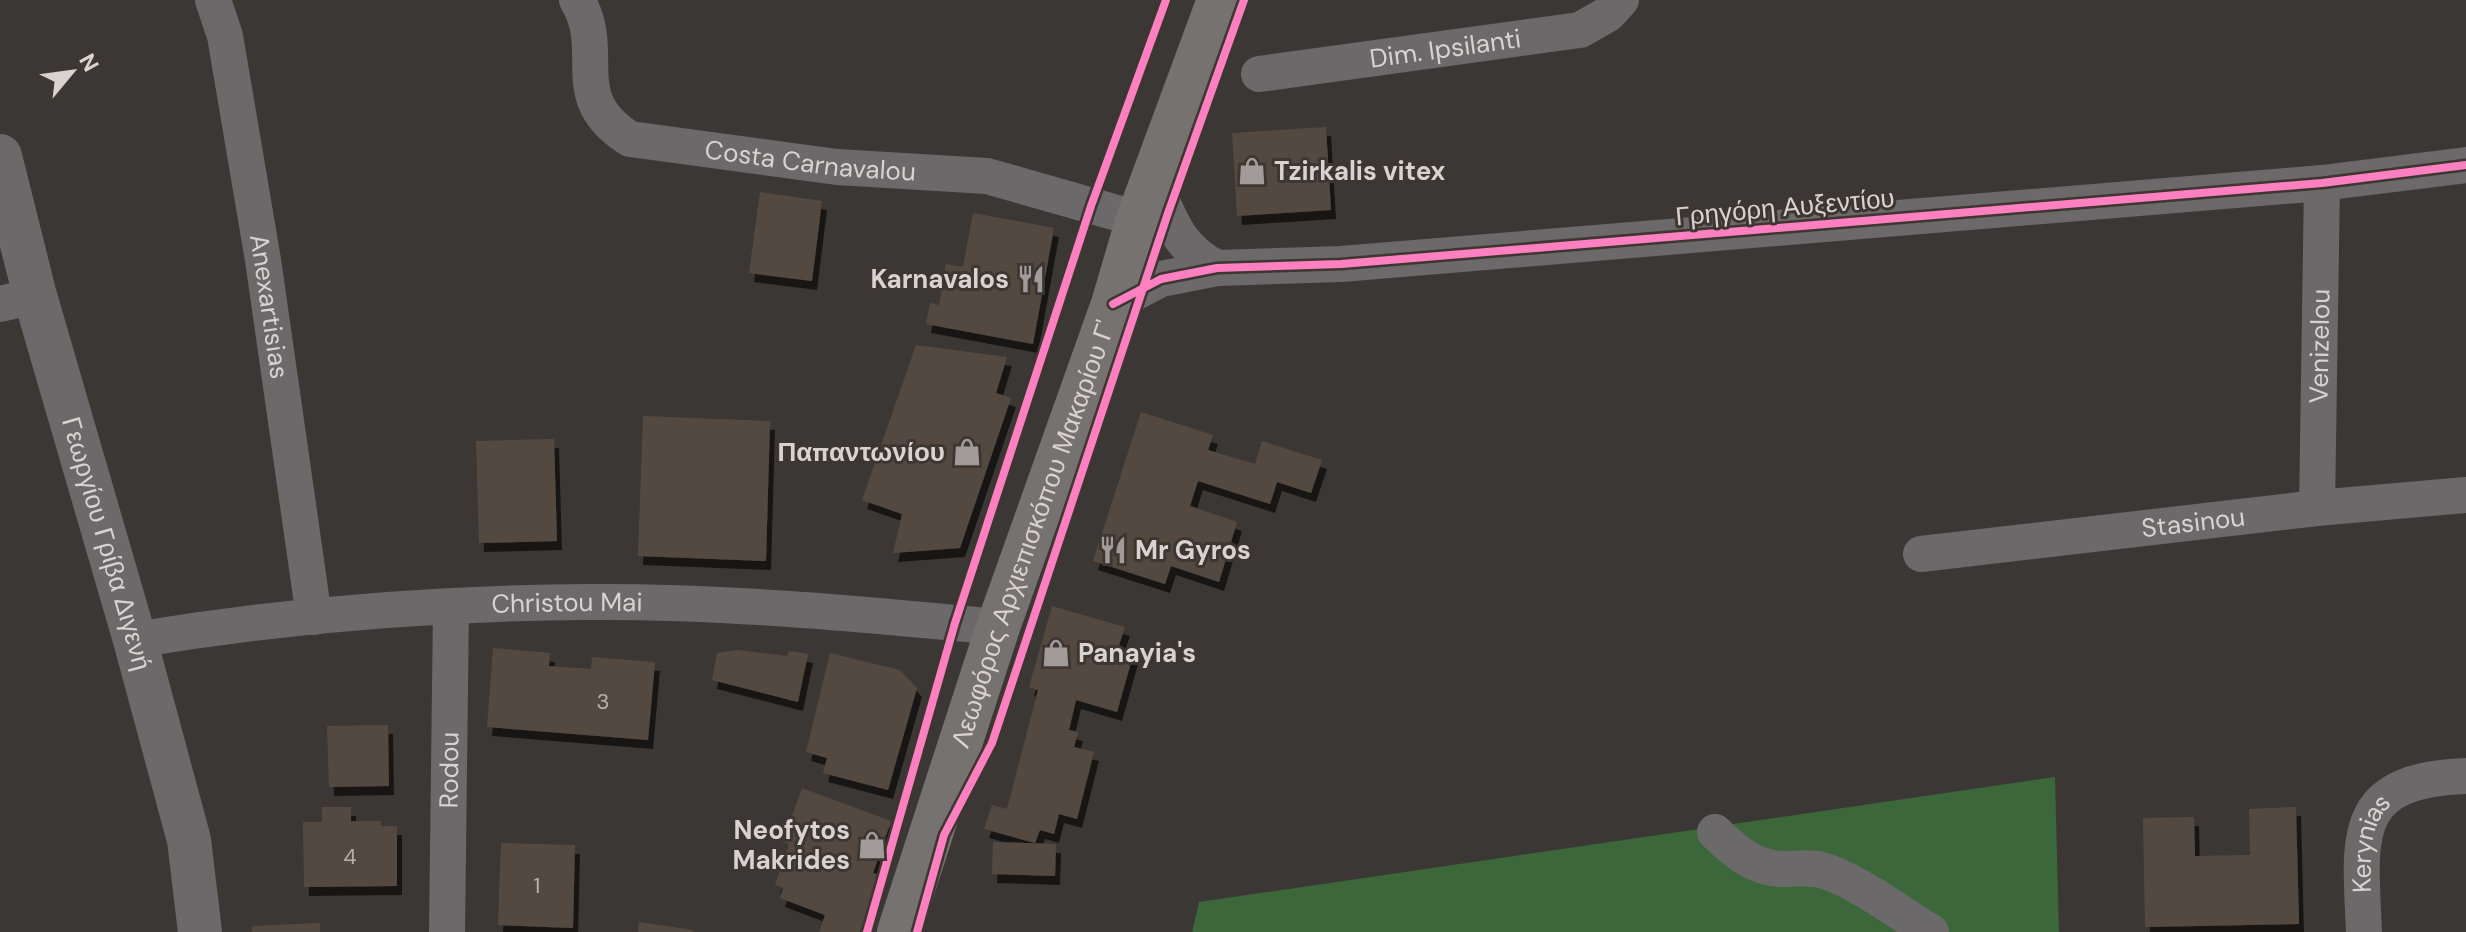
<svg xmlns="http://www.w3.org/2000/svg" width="2466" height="932" font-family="'DM Sans',sans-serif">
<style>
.green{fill:#3c673b}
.building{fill:#534a40;filter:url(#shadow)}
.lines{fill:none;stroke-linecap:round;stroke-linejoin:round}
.minor{stroke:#6b6969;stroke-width:36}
.tertiary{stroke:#6b6969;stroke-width:44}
.primary{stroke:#757270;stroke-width:44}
.cycleway-casing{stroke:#3e3631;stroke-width:13}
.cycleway{stroke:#ff80c0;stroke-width:8}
.labels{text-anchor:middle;stroke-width:6;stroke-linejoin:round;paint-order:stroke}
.number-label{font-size:22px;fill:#b7b1ac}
.street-label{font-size:26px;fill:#d8d3d0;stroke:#3e3631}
.poi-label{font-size:26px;font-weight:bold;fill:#d8d3d0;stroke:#3e3631;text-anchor:start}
</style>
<defs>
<filter id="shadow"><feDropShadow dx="5" dy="9" stdDeviation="0" flood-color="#0009"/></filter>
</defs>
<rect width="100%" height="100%" fill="#3b3734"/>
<!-- green -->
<polygon class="green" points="2055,777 2059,932 1192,932 1199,902"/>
<!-- building -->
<g class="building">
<polygon points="1326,127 1331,210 1237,216 1232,133"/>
<polygon points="760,192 822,201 812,281 749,273"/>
<polygon points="973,213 1054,228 1033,344 926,324 930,303 939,305 946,264 963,267"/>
<polygon points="916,345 1007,357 996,393 1011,398 960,548 893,553 902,514 862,500"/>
<polygon points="1141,412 1213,435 1208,450 1255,464 1262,441 1322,460 1311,493 1277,482 1270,504 1198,481 1190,506 1237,522 1219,582 1171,566 1165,584 1093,561"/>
<polygon points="643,416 770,421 766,561 638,556"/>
<polygon points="554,439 557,541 479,543 476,441"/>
<polygon points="1052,606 1125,627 1118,648 1134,652 1117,712 1076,700 1069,730 1078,732 1074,747 1094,752 1077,819 1059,814 1054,834 1040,830 1035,843 984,829 992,805 1007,809 1038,690 1029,687"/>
<polygon points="493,648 550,653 549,666 591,669 592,657 655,662 648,740 487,727"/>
<polygon points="737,650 787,656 789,651 808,654 798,702 712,680 717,653"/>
<polygon points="830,653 900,670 917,688 888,790 823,773 827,758 806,752"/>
<polygon points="388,725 389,786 329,787 327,726"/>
<polygon points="802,788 891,821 873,873 879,875 860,932 819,932 825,915 780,898 783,888 775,885 789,844 783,842"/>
<polygon points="322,807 351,807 351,821 381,821 381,826 397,826 397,886 304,887 303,822 322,822"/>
<polygon points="2296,807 2299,924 2145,927 2143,818 2194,817 2195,856 2250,855 2249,809"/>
<polygon points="993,842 1056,844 1055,876 992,874"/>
<polygon points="501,843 575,845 573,928 498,925"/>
<polygon points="639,922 693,930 693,932 638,932"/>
<polygon points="320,923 320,932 252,932 252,926"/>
</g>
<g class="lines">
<!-- minor -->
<g class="minor">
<path id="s1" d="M213 0 225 36 263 260 314 617"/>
<path id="s2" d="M577 0C609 53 563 97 630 139L837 167 987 176 1138 219"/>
<path id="s3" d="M1259 74 1580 30 1608 14 1621 0"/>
<path d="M1154 183C1171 221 1178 248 1217 268"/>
<polyline points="0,304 35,296"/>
<polyline points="1113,304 1161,279 1217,268 1341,264 2322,183 2466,165"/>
<path id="s4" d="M2317 508 2322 183"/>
<path id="s5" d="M1921 554 2317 508 2466 495"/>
<path id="s6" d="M135 640C284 615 437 603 587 602 725 601 862 614 998 627"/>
<path d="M1715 832C1734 851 1756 870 1785 869 1800 869 1813 866 1828 872 1865 886 1897 912 1931 932"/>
<path id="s7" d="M447 932 451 607"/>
<path id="s8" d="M2364 932C2360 838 2348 780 2466 776"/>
</g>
<!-- tertiary -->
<path class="tertiary" id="s9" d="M0 156 35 296 135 640 189 840 200 932"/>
<!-- primary -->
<path class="primary" id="s10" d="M899 932 998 627 1113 304 1138 219 1219 0"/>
<defs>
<g id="cycleway">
<polyline points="1113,304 1161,279 1217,268 1341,264 2322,183 2466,165"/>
<polyline points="867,932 955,623 1091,206 1166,0"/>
<polyline points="917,932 944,835 992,743 1168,213 1244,0"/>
</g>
</defs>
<!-- cycleway casing -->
<use href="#cycleway" class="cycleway-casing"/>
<!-- cycleway -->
<use href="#cycleway" class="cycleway"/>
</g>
<!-- icons -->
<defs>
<symbol id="shop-bare" viewBox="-9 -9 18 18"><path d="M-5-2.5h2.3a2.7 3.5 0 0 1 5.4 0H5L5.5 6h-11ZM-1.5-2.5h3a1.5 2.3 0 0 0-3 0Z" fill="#a19c99" stroke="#3e3631" stroke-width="2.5" paint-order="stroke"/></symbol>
<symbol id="restaurant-bare" viewBox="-9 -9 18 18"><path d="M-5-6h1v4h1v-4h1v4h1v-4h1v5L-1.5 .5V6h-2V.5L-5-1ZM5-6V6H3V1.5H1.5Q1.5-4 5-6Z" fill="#a19c99" stroke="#3e3631" stroke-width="2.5" paint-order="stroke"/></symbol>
</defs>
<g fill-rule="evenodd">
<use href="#shop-bare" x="1232" y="151" width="40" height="40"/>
<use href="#restaurant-bare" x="1011" y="259" width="40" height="40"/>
<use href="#shop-bare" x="947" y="432" width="40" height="40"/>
<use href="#restaurant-bare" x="1093" y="530" width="40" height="40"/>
<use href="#shop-bare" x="1036" y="633" width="40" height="40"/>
<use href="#shop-bare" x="852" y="825" width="40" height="40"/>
</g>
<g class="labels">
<!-- number labels -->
<g class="number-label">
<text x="603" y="709">3</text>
<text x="350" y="864">4</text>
<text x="537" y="893">1</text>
</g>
<!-- street labels -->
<g class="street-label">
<text dy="9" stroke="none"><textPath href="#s3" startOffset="188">Dim. Ipsilanti</textPath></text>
<text dy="9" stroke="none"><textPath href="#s2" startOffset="338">Costa Carnavalou</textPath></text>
<text transform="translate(1785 207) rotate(-5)" y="9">Γρηγόρη Αυξεντίου</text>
<text dy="9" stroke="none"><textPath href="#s1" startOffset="312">Anexartisias</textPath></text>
<text dy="9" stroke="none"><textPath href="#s4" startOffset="162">Venizelou</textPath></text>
<text dy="9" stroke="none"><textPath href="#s5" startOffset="274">Stasinou</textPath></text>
<text dy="9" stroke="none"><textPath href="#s10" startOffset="420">Λεωφόρος Αρχιεπισκόπου Μακαρίου Γ'</textPath></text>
<text dy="9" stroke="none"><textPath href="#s9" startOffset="402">Γεωργίου Γρίβα Διγενή</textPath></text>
<text dy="9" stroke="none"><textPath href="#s6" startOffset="434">Christou Mai</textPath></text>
<text dy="9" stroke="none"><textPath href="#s7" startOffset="162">Rodou</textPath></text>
<text dy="9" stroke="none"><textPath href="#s8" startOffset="90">Kerynias</textPath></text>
</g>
<!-- poi labels -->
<g class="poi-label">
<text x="1274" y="180">Tzirkalis vitex</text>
<text x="1009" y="288" text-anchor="end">Karnavalos</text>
<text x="945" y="461" text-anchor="end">Παπαντωνίου</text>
<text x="1135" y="559">Mr Gyros</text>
<text x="1078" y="662">Panayia's</text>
<text x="850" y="839" text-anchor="end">Neofytos<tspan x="850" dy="30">Makrides</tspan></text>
</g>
</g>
<!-- north arrow -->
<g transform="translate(72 72) rotate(61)" stroke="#3e3631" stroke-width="6" paint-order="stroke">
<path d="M0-6L14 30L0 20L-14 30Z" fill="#d8d3d0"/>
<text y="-12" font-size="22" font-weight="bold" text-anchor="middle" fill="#d8d3d0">N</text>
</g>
</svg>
